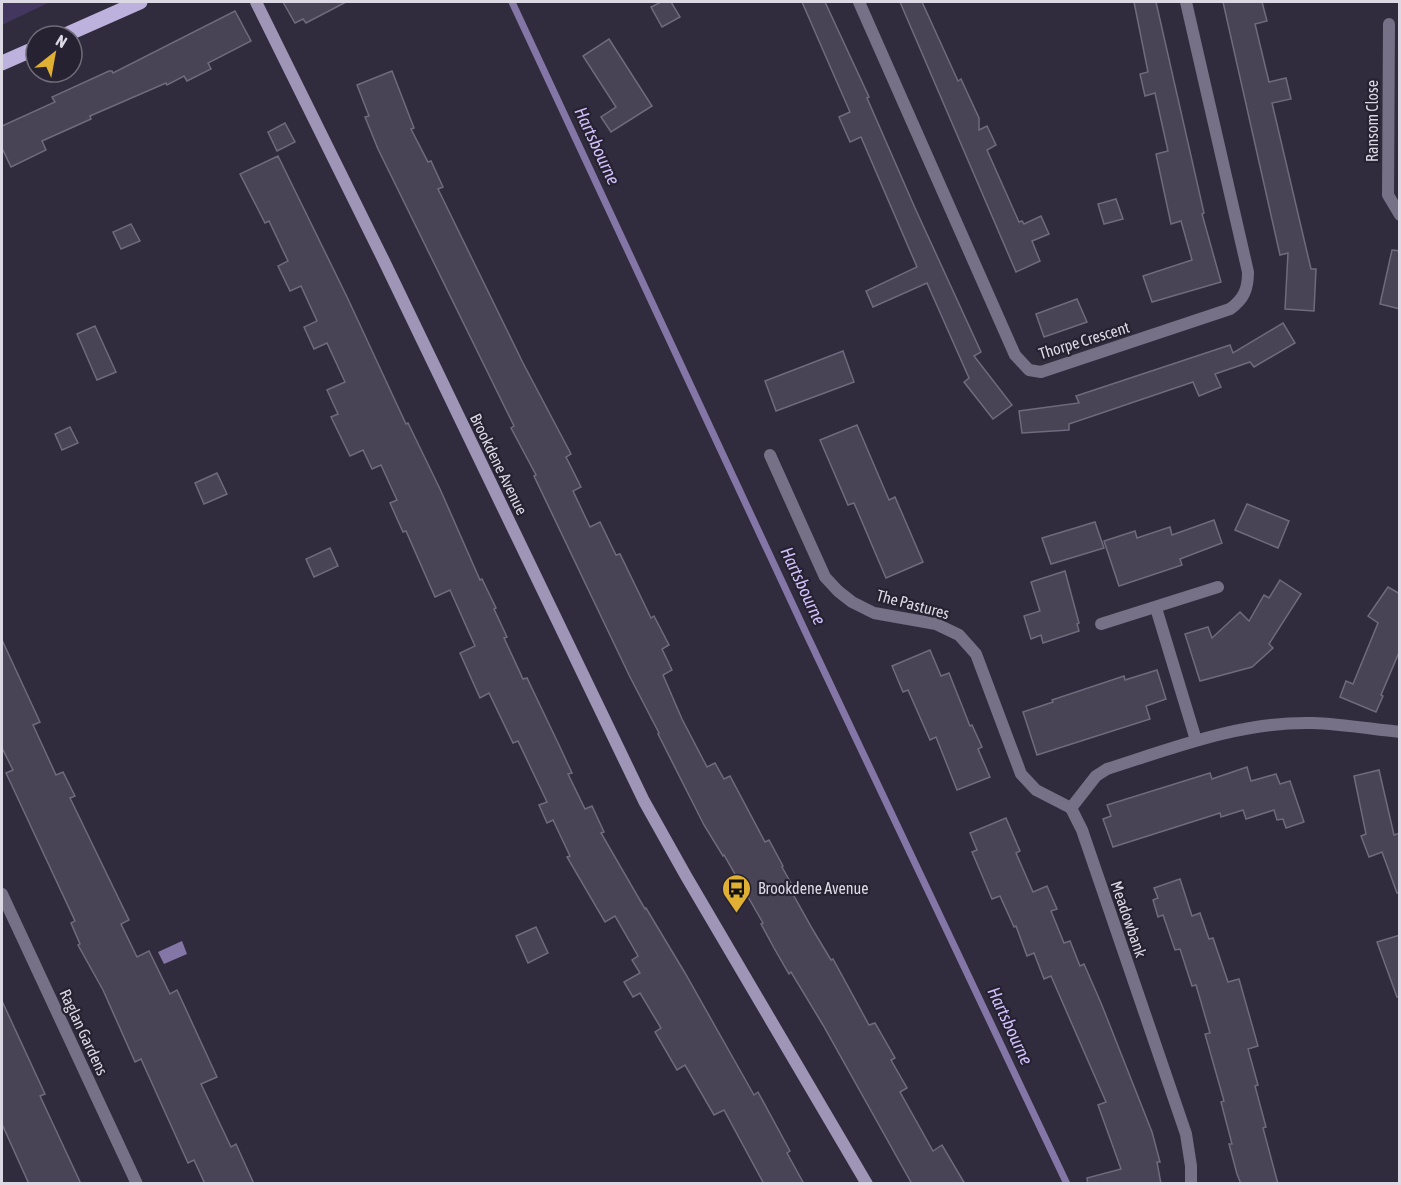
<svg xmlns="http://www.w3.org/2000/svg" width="1401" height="1185" font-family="'Asap Condensed',sans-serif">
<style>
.green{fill:#43365f}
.water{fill:#8476a6}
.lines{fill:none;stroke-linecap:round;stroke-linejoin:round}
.stream{stroke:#8476a6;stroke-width:7}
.building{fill:#484355;stroke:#6f6a7d;stroke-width:1.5}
.minor{stroke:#767186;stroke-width:12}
.secondary{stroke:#9e95b7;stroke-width:12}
.primary{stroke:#bdb2dd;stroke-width:15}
.labels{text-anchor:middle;stroke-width:4.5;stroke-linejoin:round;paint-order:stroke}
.street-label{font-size:16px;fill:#dcd9e4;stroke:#272232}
.poi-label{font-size:16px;fill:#dcd9e4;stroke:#272232;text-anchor:start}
.water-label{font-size:18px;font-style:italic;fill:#d0c0fb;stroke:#272232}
</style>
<rect width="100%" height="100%" fill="#312c3d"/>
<!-- green -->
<polygon class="green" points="2,2 50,2 2,25"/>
<!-- water -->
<polygon class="water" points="182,941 187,954 164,964 158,952"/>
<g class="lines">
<!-- stream -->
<polyline class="stream" points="512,2 806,633 1067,1184"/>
</g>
<!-- building -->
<g class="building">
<polygon points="283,2 346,2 306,23 303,19 295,23"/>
<polygon points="661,2 671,2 680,17 662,27 651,7"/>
<polygon points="802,2 825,2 869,97 867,98 915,208 981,352 974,356 1012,405 993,419 964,382 969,378 927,283 873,307 866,291 917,267 861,137 850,142 839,117 850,112"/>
<polygon points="900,2 922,2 958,81 961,79 979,118 979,130 987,126 996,145 987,150 1019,222 1022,221 1024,224 1041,216 1049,234 1032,241 1040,261 1016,272"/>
<polygon points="1134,2 1156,2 1204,213 1202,214 1221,282 1152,302 1143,276 1192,260 1181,221 1171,224 1156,154 1168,151 1155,93 1145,96 1140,74 1148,72"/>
<polygon points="1223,2 1262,2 1267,21 1255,24 1269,82 1286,78 1291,99 1272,103 1311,269 1316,269 1314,311 1285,309 1288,253 1280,255"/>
<polygon points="235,11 251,41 208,63 211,69 187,81 184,76 167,85 166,83 90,116 91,119 42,141 46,150 11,167 2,148 2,126 55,102 52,97 109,71 112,71 113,73"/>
<polygon points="609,39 652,106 611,132 601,117 616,107 583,56"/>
<polygon points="392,71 414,128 411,129 428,162 431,161 443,187 438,189 523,363 571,454 566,457 581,487 573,491 590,527 600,522 616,555 620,554 651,618 654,616 669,645 662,649 672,670 663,675 682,719 707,767 715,763 724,779 730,776 765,842 769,840 783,866 782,867 797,894 794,896 813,930 831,960 833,959 869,1025 875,1023 895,1058 891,1060 907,1088 900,1092 933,1151 942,1145 965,1184 912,1184 823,1025 791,972 789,974 774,948 761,924 763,923 724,855 723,856 704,825 658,734 659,733 630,677 534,476 536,475 511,428 514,426 378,149 365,117 369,116 357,85"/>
<polygon points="285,123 295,142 277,151 268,132"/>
<polygon points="278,156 348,299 406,424 408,423 440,489 480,580 482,579 496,608 494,609 507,637 504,638 523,679 527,678 559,745 572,773 568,774 585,809 592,806 604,832 601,833 645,909 646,908 685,973 754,1095 758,1092 790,1151 787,1153 804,1184 764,1184 724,1110 714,1115 685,1065 677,1070 655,1032 661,1028 640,993 633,997 624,982 640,973 632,960 638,956 615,916 605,922 567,857 570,856 553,820 547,823 539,805 547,802 518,741 513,743 489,693 480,698 460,653 475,646 450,590 435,597 406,531 403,532 390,503 397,500 381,465 372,469 363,450 350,456 331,417 338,414 327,390 345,382 327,343 314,349 304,327 317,321 301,286 290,291 278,266 288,261 269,221 265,223 240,174"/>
<polygon points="1116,199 1123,219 1104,224 1098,204"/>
<polygon points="131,224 140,241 121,249 113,232"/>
<polygon points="1392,250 1400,251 1400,309 1380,304"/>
<polygon points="1077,299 1087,322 1044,337 1036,314"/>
<polygon points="1283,323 1295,343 1254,367 1250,362 1215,374 1221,387 1199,396 1193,382 1069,424 1069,430 1022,433 1019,411 1079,403 1076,396 1230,345 1233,353"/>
<polygon points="95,326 116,372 97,380 77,334"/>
<polygon points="843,351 854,382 776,411 765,381"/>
<polygon points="857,425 889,500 895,497 923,562 886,578 854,503 848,505 820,440"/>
<polygon points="70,427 78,443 62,450 55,434"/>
<polygon points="217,473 227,494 204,504 195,483"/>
<polygon points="1247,504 1289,521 1278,548 1235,530"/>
<polygon points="1214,520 1222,543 1180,559 1182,565 1119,586 1104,541 1135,531 1137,538 1170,527 1172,535"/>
<polygon points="1095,522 1104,548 1051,564 1042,538"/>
<polygon points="330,548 338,566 314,577 306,559"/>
<polygon points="1065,571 1079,623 1077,624 1079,631 1043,643 1041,635 1031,639 1024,616 1040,611 1031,582"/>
<polygon points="1280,580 1301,594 1269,644 1273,648 1252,667 1200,681 1185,634 1208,627 1212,638 1240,612 1249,621 1264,595 1269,598"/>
<polygon points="1388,587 1400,594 1400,650 1381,695 1383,696 1376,712 1340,697 1346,681 1353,684 1378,623 1368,616"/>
<polygon points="2,640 40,722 33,725 56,775 63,772 75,796 70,798 129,920 121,924 137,957 149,951 170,994 177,990 217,1077 201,1084 231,1147 236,1144 254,1184 205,1184 194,1160 188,1163 141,1059 135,1062 103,990 78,945 80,944 71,923 75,921 6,773 13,770 2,748"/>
<polygon points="930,650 941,676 949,673 970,726 972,725 982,747 978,749 990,777 957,790 936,737 930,740 908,690 903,692 892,666"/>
<polygon points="1157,670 1166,699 1146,706 1150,719 1037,755 1023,712 1053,702 1052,700 1124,676 1125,680"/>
<polygon points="1247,767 1251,781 1276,774 1280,784 1290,781 1304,822 1286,828 1283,819 1277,820 1274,810 1246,819 1243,810 1221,817 1220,813 1113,847 1103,819 1111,816 1107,805 1210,773 1212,779"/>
<polygon points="1379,770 1394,835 1400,833 1400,893 1397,893 1382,852 1369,857 1361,836 1366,834 1354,776"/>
<polygon points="1006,818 1020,851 1016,853 1033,892 1047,886 1057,909 1051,911 1064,943 1070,941 1080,966 1084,964 1101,1003 1152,1132 1160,1162 1157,1162 1161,1184 1088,1184 1087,1178 1121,1169 1098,1105 1106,1102 1051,976 1044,979 1034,953 1027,956 1016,926 1014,927 1000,896 992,899 972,852 977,850 970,833"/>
<polygon points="1180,879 1192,916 1200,913 1209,939 1213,938 1228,982 1239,979 1258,1046 1248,1049 1258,1085 1255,1086 1266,1127 1263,1128 1278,1184 1241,1184 1237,1174 1229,1144 1232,1144 1221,1102 1224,1101 1205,1034 1210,1033 1196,985 1192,986 1180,949 1175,950 1163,915 1158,917 1153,900 1158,898 1154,888"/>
<polygon points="536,927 548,953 528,963 516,936"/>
<polygon points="1400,935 1400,997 1397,997 1377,942"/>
<polygon points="2,1001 45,1094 40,1096 81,1184 29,1184 2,1124"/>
</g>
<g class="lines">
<!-- minor -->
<g class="minor">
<path d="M859 2 1015 355 1029 370 1041 372 1230 309C1244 299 1248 289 1248 272L1186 2"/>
<polyline points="1389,24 1388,195 1400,215"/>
<polyline points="770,455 825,577 838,591 852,602 874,613 936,624 959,635 976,654 1021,774 1036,790 1071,808"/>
<polyline points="1156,608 1196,740"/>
<polyline points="1101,624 1218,587"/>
<polyline points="1071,808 1082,830 1186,1134 1191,1166 1191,1184"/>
<path d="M1071 808 1096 776 1107 769C1173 748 1242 721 1313 723 1341 724 1371 729 1400 732"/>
<polyline points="2,894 137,1184"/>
</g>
<!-- secondary -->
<polyline class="secondary" points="256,2 384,261 644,801 686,876 867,1184"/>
<!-- primary -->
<g class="primary">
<polyline points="63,36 140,2"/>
<polyline points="2,63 36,48"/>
</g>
</g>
<!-- icons -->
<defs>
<symbol id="bus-pin" viewBox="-11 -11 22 30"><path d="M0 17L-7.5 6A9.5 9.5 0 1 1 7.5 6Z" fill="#dfb034" stroke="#272232"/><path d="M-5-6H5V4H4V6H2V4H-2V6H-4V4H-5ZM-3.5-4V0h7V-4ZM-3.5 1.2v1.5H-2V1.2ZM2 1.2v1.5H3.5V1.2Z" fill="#111"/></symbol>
</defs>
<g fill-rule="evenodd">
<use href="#bus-pin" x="720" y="872" width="33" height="45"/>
</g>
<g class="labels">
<!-- street labels -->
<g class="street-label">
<text transform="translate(1372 121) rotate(-90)" y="6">Ransom Close</text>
<text transform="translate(1084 340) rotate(-17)" y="6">Thorpe Crescent</text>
<text transform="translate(499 464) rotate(64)" y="6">Brookdene Avenue</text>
<text transform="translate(913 604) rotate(15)" y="6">The Pastures</text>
<text transform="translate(1129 919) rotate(71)" y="6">Meadowbank</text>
<text transform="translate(84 1032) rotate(65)" y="6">Raglan Gardens</text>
</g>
<!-- poi labels -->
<g class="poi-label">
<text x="758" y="894">Brookdene Avenue</text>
</g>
<!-- water labels -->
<g class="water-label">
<text transform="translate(597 146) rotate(65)" y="6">Hartsbourne</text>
<text transform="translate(803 586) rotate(65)" y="6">Hartsbourne</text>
<text transform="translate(1010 1026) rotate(65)" y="6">Hartsbourne</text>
</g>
</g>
<!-- border -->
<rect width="1401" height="1185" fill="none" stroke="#dcd9e4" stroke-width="6"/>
<!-- north arrow -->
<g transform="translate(54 54) rotate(31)"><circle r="28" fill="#272232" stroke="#6f6b79" stroke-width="1.5"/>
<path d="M0-4.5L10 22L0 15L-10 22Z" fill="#dfb034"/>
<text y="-9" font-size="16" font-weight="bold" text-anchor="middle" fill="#dcd9e4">N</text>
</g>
</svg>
